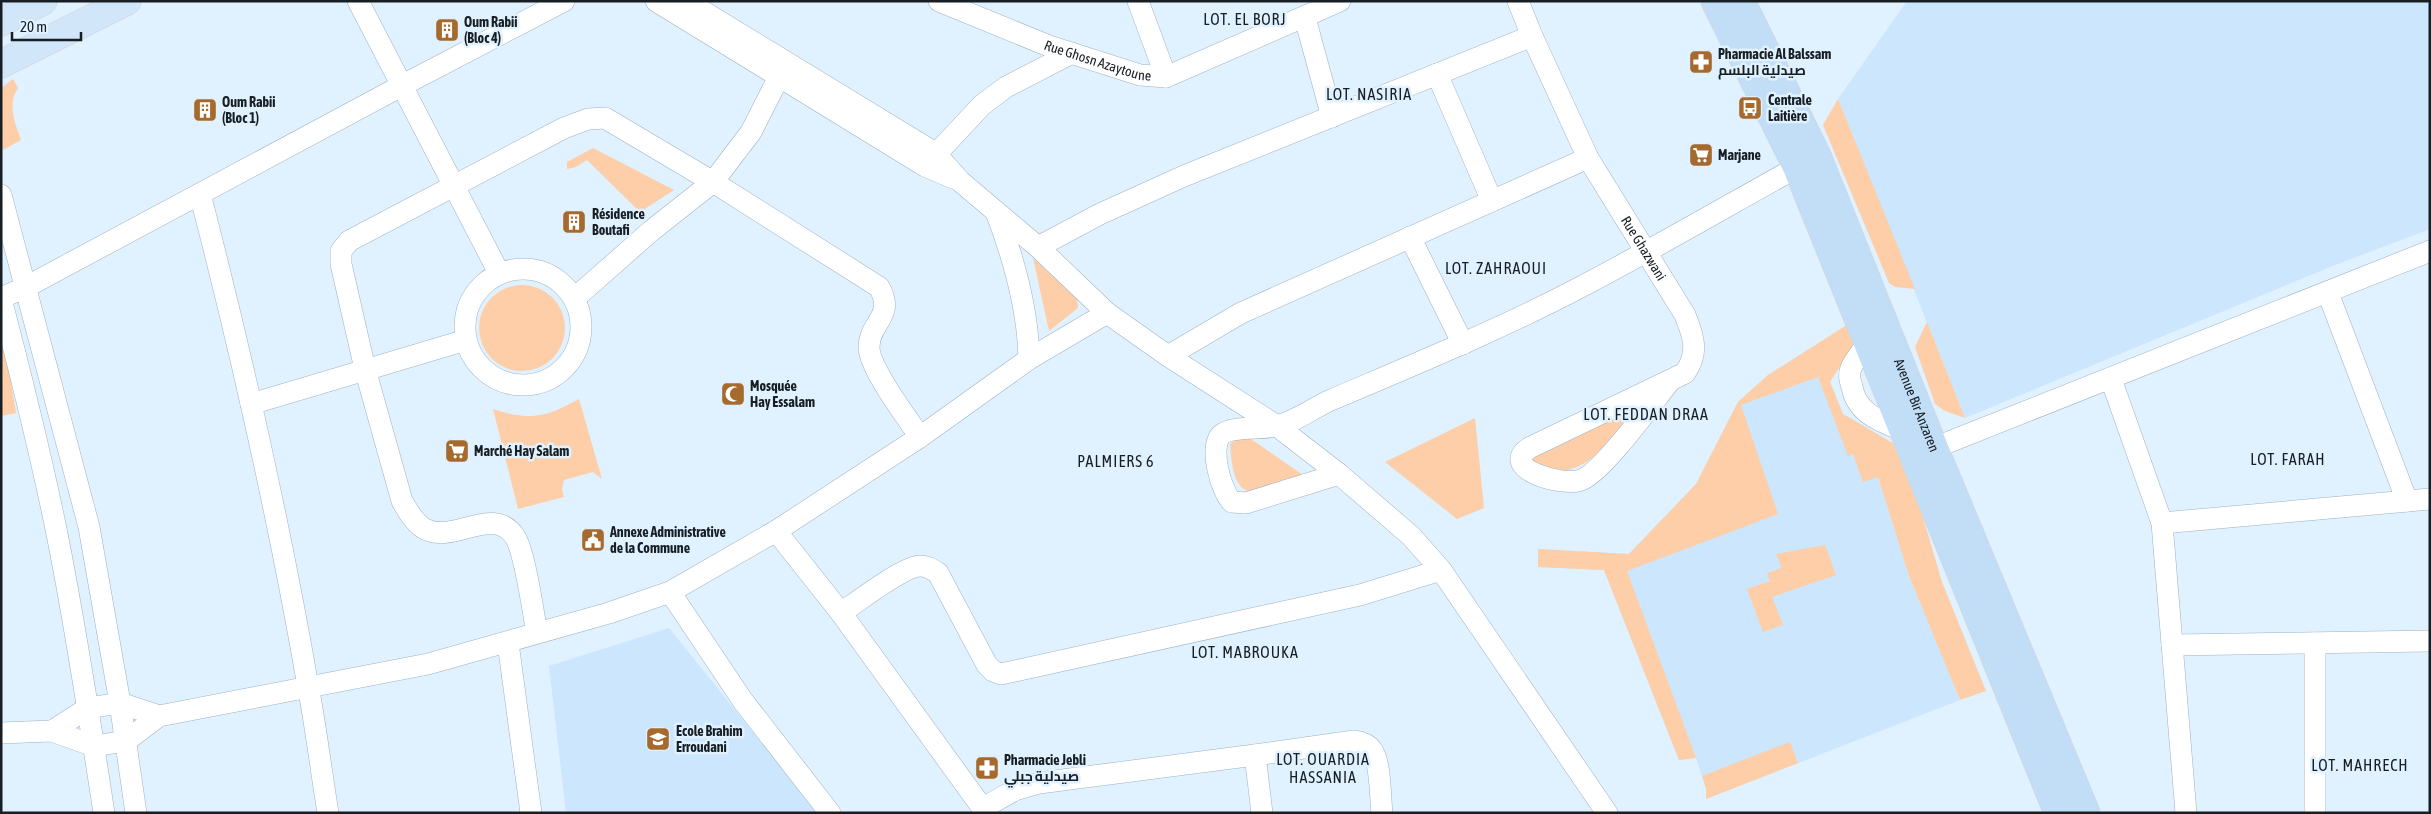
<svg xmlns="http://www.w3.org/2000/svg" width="2431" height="814" font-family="'Asap Condensed',Cairo,sans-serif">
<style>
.built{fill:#cce6fd}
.green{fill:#fdcea7}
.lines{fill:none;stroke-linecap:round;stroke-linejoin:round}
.minor-casing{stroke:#9eb2c2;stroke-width:22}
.primary-casing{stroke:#d1d2d3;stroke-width:29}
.trunk-casing{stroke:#d1d2d3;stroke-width:29}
.minor{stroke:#fff;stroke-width:21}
.primary{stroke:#d1e6f9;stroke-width:28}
.trunk{stroke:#c2def7;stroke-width:28}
.labels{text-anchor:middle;stroke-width:5;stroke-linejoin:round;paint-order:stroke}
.poi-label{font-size:14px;font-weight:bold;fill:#171e24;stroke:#e0f1ff;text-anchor:start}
.street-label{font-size:14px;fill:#171e24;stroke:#e0f1ff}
.quarter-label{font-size:16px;letter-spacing:1px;fill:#171e24;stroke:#e0f1ff}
</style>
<rect width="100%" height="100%" fill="#e0f1ff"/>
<!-- built -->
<g class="built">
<polygon points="1907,1 2430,1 2430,229 2330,267 1965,418 1838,99"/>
<polygon points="1837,370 1830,382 1843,414 1866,427 1878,477 1909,576 1960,700 1706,799 1706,788 1696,758 1679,760 1604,570 1538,567 1538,549 1629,554 1696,484 1738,402 1768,375"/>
<polygon points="669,628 818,813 566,813 549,666"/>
</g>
<!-- green -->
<g class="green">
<path d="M13 79 18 88C7 104 15 123 21 140L3 150 1 145V88Z"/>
<polygon points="1838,99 1915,289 1895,287 1889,283 1823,125"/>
<polygon points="593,148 674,190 640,212 587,160 576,167 567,169 567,162"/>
<polygon points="1033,258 1077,299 1078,308 1049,331"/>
<circle cx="522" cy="328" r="43"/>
<polygon points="1853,321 1855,343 1830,382 1843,414 1903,449 1942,582 1986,691 1960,700 1909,576 1878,477 1863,482 1853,454 1848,456 1818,377 1741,405 1778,514 1627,571 1696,758 1679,760 1604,570 1538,567 1538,549 1629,554 1696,484 1738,402 1768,375"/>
<polygon points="1927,322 1965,418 1945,411 1935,404 1915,347"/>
<polygon points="1,344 8,364 16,413 1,416"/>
<path d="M579 399 602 479 593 472 564 480 562 489 564 497 518 509 493 409C530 421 545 418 579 399Z"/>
<path d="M1641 404C1620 428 1597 465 1564 471 1555 473 1542 469 1533 467L1532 453 1560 445Z"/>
<polygon points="1475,418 1484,508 1457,519 1385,462"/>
<path d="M1248 437 1306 477C1257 492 1234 512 1230 444L1238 438Z"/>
<polygon points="1825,545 1836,575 1772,597 1783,625 1763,632 1747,589 1770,581 1767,573 1782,568 1776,554"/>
<polygon points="1790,742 1798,763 1706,799 1706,788 1702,776"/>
</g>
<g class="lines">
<defs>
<g id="minor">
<polyline points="358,1 499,273"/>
<polyline points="656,1 925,166 953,178"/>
<polyline points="686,1 935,153 961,182 1038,247 1107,313 1168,356 1277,426 1339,474 1411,536 1441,570 1607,813"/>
<path id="s1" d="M939 1 1049 46 1140 75 1166 77 1340 1"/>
<polyline points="1138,1 1166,77"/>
<path id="s2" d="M1518 1 1532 36 1588 158 1685 315C1694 337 1699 353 1685 373L1529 448C1498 469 1564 487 1581 480 1603 472 1653 402 1670 381"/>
<polyline points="1305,18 1332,117"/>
<polyline points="1437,74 1492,201"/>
<polyline points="927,164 982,105 1006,87 1072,53"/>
<path d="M200 194C242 356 279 520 308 686 316 728 321 770 328 813"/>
<polyline points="1,195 89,527 120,703 136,813"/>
<path d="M996 212C1014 259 1028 308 1029 359"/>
<polyline points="1410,237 1463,344"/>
<polyline points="1038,247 1100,214 1184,176 1532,36"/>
<circle cx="523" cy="327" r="58"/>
<polyline points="2328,293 2407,501"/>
<polyline points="1,298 26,287 403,85 564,1"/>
<polyline points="575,298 651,231 713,182 751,132 785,65"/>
<path d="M1 299C22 379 42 459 58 539 76 630 90 721 104 813"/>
<path d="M1869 342C1863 350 1855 359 1851 368 1848 375 1850 380 1852 387 1857 415 1883 422 1906 432"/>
<polyline points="1168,356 1241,313 1588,158"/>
<polyline points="2111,379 2162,523 2186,813"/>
<polyline points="251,404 466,340"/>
<polyline points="1934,448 2430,251"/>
<path d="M1339 474 1246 503 1232 502C1221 491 1209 448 1221 435 1232 425 1262 430 1276 426 1295 422 1313 408 1331 400 1413 365 1496 331 1575 290 1654 249 1732 203 1810 160"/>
<polyline points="2162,523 2430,499"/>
<polyline points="776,531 841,613 986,813"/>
<polyline points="670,592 743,701 830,813"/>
<path d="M841 613C857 602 904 566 920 566 927 566 932 569 938 573L987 665 993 671 1001 674 1360 595 1441 570"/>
<path d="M537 633C533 612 525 552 515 537 493 503 453 546 423 528 413 521 408 511 402 501L365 369 341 264V251L349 241 564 128 588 119 605 118 713 182 879 287C896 316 869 322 869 347 869 368 907 418 920 437"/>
<polyline points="508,643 531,813"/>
<polyline points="2315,643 2315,813"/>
<polyline points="2172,645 2430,641"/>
<polyline points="52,731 88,708 120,703 159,716"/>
<polyline points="1,733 52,731 94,746 126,741 159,716 428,664 609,613 670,592 776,531 920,437 1029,359 1107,313"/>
<polyline points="983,808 1015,790 1039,783 1255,755"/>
<path d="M1262 813 1255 755 1354 741C1361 742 1368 744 1372 750 1381 763 1380 796 1382 813"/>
</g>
<g id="primary">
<polyline points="1,22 43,1"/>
<polyline points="1,64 127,1"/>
</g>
<g id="trunk">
<polyline points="1715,1 1797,167 2058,813"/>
<path id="s3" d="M1741 1 1817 156 1934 448 2086 813"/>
</g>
</defs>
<!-- minor casing -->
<use href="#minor" class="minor-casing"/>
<!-- primary casing -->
<use href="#primary" class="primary-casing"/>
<!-- trunk casing -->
<use href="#trunk" class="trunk-casing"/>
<!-- minor -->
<use href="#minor" class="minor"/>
<!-- primary -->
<use href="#primary" class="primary"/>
<!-- trunk -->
<use href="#trunk" class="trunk"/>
</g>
<!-- icons -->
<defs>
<symbol id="building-square" viewBox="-11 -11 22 22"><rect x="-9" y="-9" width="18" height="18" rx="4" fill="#a76a2e" stroke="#e0f1ff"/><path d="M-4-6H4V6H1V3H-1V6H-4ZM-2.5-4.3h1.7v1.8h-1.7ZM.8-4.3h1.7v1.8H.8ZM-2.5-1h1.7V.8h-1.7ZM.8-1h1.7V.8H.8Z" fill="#fff"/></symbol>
<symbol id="pharmacy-square" viewBox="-11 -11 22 22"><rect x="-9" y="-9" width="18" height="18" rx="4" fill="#a76a2e" stroke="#e0f1ff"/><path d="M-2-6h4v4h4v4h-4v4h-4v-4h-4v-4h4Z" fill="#fff"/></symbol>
<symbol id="bus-square" viewBox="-11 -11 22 22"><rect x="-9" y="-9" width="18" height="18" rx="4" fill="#a76a2e" stroke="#e0f1ff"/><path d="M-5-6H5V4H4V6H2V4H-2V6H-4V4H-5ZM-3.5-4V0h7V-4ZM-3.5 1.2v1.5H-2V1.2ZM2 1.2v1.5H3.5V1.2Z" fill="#fff"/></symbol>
<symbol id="supermarket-square" viewBox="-11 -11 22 22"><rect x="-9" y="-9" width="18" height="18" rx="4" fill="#a76a2e" stroke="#e0f1ff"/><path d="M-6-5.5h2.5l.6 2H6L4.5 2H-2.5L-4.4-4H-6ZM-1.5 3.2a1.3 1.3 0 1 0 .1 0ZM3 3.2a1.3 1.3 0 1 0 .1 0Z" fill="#fff"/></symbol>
<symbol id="mosque-square" viewBox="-11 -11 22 22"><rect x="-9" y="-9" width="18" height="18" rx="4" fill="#a76a2e" stroke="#e0f1ff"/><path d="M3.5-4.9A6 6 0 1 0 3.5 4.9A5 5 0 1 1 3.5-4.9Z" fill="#fff"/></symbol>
<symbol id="civic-square" viewBox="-11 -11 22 22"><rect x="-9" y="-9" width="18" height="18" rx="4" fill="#a76a2e" stroke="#e0f1ff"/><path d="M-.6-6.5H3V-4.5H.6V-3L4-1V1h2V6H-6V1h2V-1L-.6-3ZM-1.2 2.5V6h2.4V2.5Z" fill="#fff"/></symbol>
<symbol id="school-square" viewBox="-11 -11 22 22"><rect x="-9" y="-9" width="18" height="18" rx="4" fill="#a76a2e" stroke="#e0f1ff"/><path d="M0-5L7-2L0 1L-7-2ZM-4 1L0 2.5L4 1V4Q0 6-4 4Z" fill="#fff"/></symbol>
</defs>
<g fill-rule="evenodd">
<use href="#building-square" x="433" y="16" width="28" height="28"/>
<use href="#pharmacy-square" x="1687" y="48" width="28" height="28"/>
<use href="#bus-square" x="1736" y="94" width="28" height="28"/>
<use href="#building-square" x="191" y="96" width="28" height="28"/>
<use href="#supermarket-square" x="1687" y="141" width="28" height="28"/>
<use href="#building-square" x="560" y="208" width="28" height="28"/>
<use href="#mosque-square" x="719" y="380" width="28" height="28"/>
<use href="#supermarket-square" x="443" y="437" width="28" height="28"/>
<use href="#civic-square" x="579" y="526" width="28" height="28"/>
<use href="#school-square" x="644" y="725" width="28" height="28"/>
<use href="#pharmacy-square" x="973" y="754" width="28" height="28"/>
</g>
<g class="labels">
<!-- poi labels -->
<g class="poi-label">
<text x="464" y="27">Oum Rabii<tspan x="464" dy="16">(Bloc 4)</tspan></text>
<text x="1718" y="59">Pharmacie Al Balssam<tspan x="1718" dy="16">صيدلية البلسم</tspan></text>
<text x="1768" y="105">Centrale<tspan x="1768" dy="16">Laitière</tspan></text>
<text x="222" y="107">Oum Rabii<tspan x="222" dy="16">(Bloc 1)</tspan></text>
<text x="1718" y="160">Marjane</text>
<text x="592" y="219">Résidence<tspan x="592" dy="16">Boutafi</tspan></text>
<text x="750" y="391">Mosquée<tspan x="750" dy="16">Hay Essalam</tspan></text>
<text x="474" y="456">Marché Hay Salam</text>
<text x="610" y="537">Annexe Administrative<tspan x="610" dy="16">de la Commune</tspan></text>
<text x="676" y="736">Ecole Brahim<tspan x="676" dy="16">Erroudani</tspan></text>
<text x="1004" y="765">Pharmacie Jebli<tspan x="1004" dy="16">صيدلية جبلي</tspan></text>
</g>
<!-- street labels -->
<g class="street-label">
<text dy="5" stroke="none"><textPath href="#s1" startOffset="170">Rue Ghosn Azaytoune</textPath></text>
<text dy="5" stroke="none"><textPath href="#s2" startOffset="278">Rue Ghazwani</textPath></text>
<text dy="5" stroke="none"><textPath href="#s3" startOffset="441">Avenue Bir Anzaren</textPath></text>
</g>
<!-- quarter labels -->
<g class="quarter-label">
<text x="1245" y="25">LOT. EL BORJ</text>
<text x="1369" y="100">LOT. NASIRIA</text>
<text x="1496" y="274">LOT. ZAHRAOUI</text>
<text x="1646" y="420">LOT. FEDDAN DRAA</text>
<text x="2288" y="465">LOT. FARAH</text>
<text x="1116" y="467">PALMIERS 6</text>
<text x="1245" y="658">LOT. MABROUKA</text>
<text x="1323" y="765">LOT. OUARDIA<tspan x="1323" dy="18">HASSANIA</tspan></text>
<text x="2360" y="771">LOT. MAHRECH</text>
</g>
</g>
<!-- border -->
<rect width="2431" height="814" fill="none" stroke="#171e24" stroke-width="5"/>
<!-- scale -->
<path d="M12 32v8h69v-8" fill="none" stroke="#171e24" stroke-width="2.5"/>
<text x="20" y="32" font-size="15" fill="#171e24" stroke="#e0f1ff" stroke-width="4" paint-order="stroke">20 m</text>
</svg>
